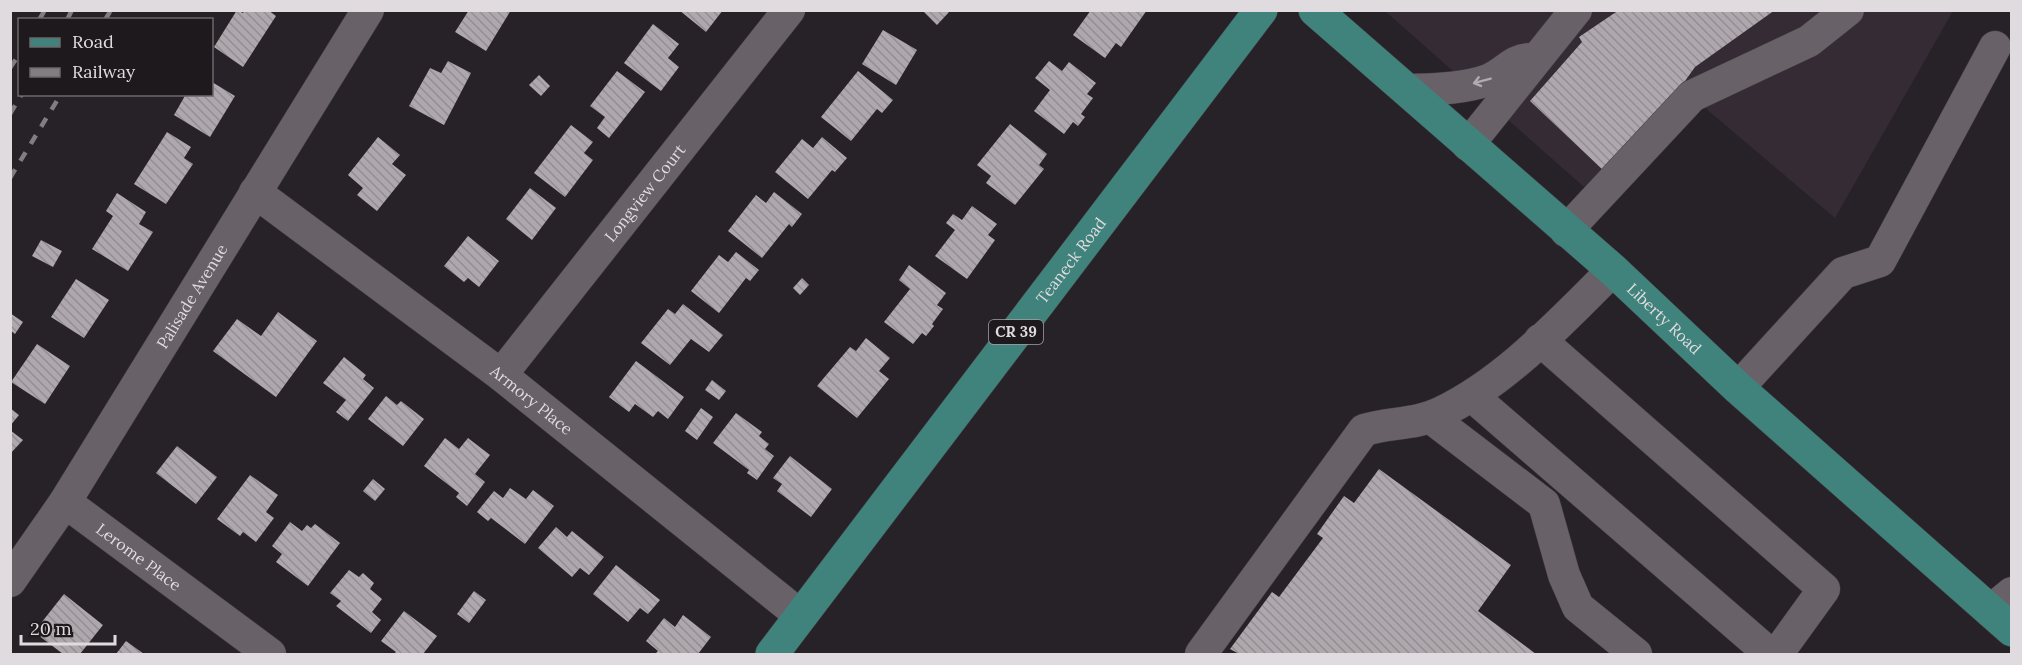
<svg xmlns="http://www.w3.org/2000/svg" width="2022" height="665" font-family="Lora,serif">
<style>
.built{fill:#342b34}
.building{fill:url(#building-back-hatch)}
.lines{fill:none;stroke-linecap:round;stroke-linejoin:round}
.minor-casing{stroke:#423e42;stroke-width:33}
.major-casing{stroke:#423e42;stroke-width:34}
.minor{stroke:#686268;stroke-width:32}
.major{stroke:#40837c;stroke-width:33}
.rail{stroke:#827d82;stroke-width:4.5;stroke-dasharray:10 10;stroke-linecap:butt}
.oneway{stroke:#afabaf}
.labels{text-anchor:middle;stroke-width:6;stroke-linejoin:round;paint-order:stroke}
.shield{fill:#1e191d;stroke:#a5a1a5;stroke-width:1.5}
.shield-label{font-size:15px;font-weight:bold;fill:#dfdbdf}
.street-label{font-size:16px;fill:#dfdbdf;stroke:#1e191d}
</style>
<defs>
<pattern id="building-back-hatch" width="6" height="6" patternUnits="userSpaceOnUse" patternTransform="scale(1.5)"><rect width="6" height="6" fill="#aea7ad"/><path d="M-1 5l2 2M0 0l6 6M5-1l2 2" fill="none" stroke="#938e92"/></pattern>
</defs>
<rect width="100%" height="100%" fill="#272227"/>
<!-- built -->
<polygon class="built" points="1385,11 1953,11 1835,218 1704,107 1601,202"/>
<!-- building -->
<g class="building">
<polygon points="237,10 243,13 245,10 268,10 276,16 243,67 214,47"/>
<polygon points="469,10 511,10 486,51 455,32"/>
<polygon points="679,10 723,10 706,32"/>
<polygon points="922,10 951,10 937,25"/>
<polygon points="1091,10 1147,10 1121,47 1116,43 1105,58 1073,35"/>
<polygon points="1619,10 1775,10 1695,67 1680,88 1604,171 1530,101 1582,42 1579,37"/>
<polygon points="653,24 679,44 668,58 679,67 661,91 624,63"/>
<polygon points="883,30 917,50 896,85 862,64"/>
<polygon points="448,61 471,73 444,125 409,106 430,68 441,73"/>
<polygon points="1049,61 1062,71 1069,62 1096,83 1087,94 1093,98 1081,114 1085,117 1078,126 1073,122 1064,134 1034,111 1050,90 1035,78"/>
<polygon points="617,71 645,92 609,138 597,128 605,117 590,106"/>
<polygon points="858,71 893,100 882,113 877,109 851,141 821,117"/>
<polygon points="539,75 550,86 541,96 529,85"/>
<polygon points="212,82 235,96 210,137 174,115 186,94 212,94"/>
<polygon points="1010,124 1047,154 1039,165 1044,169 1015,205 986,183 991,176 977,165"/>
<polygon points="571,125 593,142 584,153 593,160 565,197 534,173"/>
<polygon points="167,132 191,147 184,158 193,164 166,204 134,184"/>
<polygon points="378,137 400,155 392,164 406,175 377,211 357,195 363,188 348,175"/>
<polygon points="822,137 847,158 835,172 832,170 808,199 775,172 802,139 813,148"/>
<polygon points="530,188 556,208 532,240 506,219"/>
<polygon points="774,192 802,214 792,227 789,224 762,258 728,231 756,195 766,203"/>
<polygon points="117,193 146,212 139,224 153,232 128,271 92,249 113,216 106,211"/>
<polygon points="972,206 997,224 988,235 995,240 967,279 935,256 955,230 946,223 953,214 962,220"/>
<polygon points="468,236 499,261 479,287 468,278 464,282 444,266"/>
<polygon points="41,240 62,251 53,267 32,256"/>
<polygon points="736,252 759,270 750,281 746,278 719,313 691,291 719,255 728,262"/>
<polygon points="909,265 946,293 937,305 943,309 932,324 934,326 926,336 922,333 913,344 884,322 910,289 899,280"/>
<polygon points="802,278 809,285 800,295 793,288"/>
<polygon points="76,279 109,300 84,338 51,317"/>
<polygon points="683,304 723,335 709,352 691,339 670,365 641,343 668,309 675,314"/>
<polygon points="278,312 317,341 276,397 213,351 237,319 261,336"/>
<polygon points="10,313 23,322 15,334 10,330"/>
<polygon points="866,338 890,358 879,371 889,379 857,418 817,386 850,347 856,351"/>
<polygon points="37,344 70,366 45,404 11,382"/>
<polygon points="344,357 366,375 363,379 374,388 348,421 336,412 346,400 323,383"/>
<polygon points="636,361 684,397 668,419 658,411 653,417 635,404 629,412 609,397"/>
<polygon points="712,380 726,391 719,400 705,390"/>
<polygon points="386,396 397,405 401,401 424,419 403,446 368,419"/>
<polygon points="10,408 19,415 10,426"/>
<polygon points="701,408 713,417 697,440 685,431"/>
<polygon points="736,413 762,432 759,436 769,444 765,449 774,456 757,480 747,473 749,470 713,443"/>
<polygon points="10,430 23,440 10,454"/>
<polygon points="445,438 459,449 468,438 490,455 475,474 485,482 467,506 456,497 459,493 424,466"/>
<polygon points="177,446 217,477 196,504 156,473"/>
<polygon points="790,456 832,489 811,517 777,491 782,484 773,478"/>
<polygon points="1379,469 1511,565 1478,611 1536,654 1239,654 1230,649 1272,592 1279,597 1323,538 1317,534 1344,496 1354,503"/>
<polygon points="250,475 278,495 266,512 274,518 256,542 243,532 240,536 217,519"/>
<polygon points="373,479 385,489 375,501 363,491"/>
<polygon points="510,488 526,499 533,490 554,506 525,544 491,518 488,521 477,512 494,491 503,498"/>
<polygon points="290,522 302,531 307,525 311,528 315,524 340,543 308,586 276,562 282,554 272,546"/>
<polygon points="556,527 567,537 572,531 604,557 589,575 580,568 572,577 538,548"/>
<polygon points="616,565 660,600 648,614 640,608 628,622 593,594"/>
<polygon points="349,570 359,577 363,573 374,583 370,589 382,599 372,612 381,620 371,633 336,606 341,601 330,593"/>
<polygon points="474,591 486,600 469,623 457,614"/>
<polygon points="64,594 103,625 80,654 63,654 34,632"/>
<polygon points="404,611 437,636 423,654 394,654 396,652 381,641"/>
<polygon points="683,615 711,637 698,654 655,654 658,651 646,641 664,618 675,627"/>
<polygon points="126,641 144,654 116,654"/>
</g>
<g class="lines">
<defs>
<g id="minor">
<path d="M1407 90C1433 89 1463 89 1488 80 1504 74 1513 59 1530 59"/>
<polyline points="1468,145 1576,10"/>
<path id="s1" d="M255 192 501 375 801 616"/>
<polyline points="1566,231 1692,96 1809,41 1848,10"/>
<polyline points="1540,340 1824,589 1777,654"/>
<path id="s2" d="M501 375 789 10"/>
<polyline points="1738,388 1843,273 1880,261 1995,47"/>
<polyline points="1472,396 1770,654"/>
<polyline points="1430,417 1544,504 1564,575 1578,607 1636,654"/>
<path id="s3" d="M65 502 270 654"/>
<path id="s4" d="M10 581 65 502 368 10"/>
<polyline points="1990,611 2012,593"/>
<path d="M1201 654 1364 430C1389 422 1415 425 1440 413 1507 381 1560 322 1613 270"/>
</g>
<g id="major">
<path id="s5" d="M1315 10 1613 270 1738 388 2012 630"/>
<path id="s6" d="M772 654 1261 10"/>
</g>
</defs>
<!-- minor casing -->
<use href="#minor" class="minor-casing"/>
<!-- major casing -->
<use href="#major" class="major-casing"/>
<!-- minor -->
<use href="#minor" class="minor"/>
<!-- major -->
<use href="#major" class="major"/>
<!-- rail -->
<g class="rail">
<polyline points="39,20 45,10"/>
<polyline points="67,20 72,10"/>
<polyline points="105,20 111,10"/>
<polyline points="10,68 20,53"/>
<polyline points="10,114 22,94"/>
<polyline points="10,178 61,94"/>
</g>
</g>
<!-- one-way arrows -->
<defs><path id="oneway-shaft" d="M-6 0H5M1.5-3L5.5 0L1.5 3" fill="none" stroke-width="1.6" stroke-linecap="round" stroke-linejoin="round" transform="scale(1.5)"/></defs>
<use class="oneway" href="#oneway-shaft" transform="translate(1482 81) rotate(165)"/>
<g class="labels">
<!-- shield labels -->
<rect class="shield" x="989" y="320" width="54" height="24" rx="4.5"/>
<g class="shield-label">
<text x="1016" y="337">CR 39</text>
</g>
<!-- street labels -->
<g class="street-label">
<text dy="6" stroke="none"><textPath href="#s2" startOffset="232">Longview Court</textPath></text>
<text dy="6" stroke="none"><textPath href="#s6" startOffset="494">Teaneck Road</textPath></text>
<text dy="6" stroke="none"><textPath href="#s4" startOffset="338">Palisade Avenue</textPath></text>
<text dy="6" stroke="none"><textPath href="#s5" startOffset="466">Liberty Road</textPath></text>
<text dy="6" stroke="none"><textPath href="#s1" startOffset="346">Armory Place</textPath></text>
<text dy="6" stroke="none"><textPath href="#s3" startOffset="92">Lerome Place</textPath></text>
</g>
</g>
<!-- border -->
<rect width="2022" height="665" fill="none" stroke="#dfdbdf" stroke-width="24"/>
<!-- legend -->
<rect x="18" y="18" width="195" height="78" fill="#1e191d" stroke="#6b676b" stroke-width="1.5"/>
<rect x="30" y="38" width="30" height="9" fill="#40837c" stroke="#6b676b" stroke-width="1.5"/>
<text x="72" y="48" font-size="18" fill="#dfdbdf">Road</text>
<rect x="30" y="68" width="30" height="9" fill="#827d82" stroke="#6b676b" stroke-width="1.5"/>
<text x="72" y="78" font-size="18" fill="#dfdbdf">Railway</text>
<!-- scale -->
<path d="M21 635v9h94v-9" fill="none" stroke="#dfdbdf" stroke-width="3"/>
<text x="30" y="635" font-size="18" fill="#dfdbdf" stroke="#1e191d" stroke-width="4.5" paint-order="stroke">20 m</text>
</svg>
